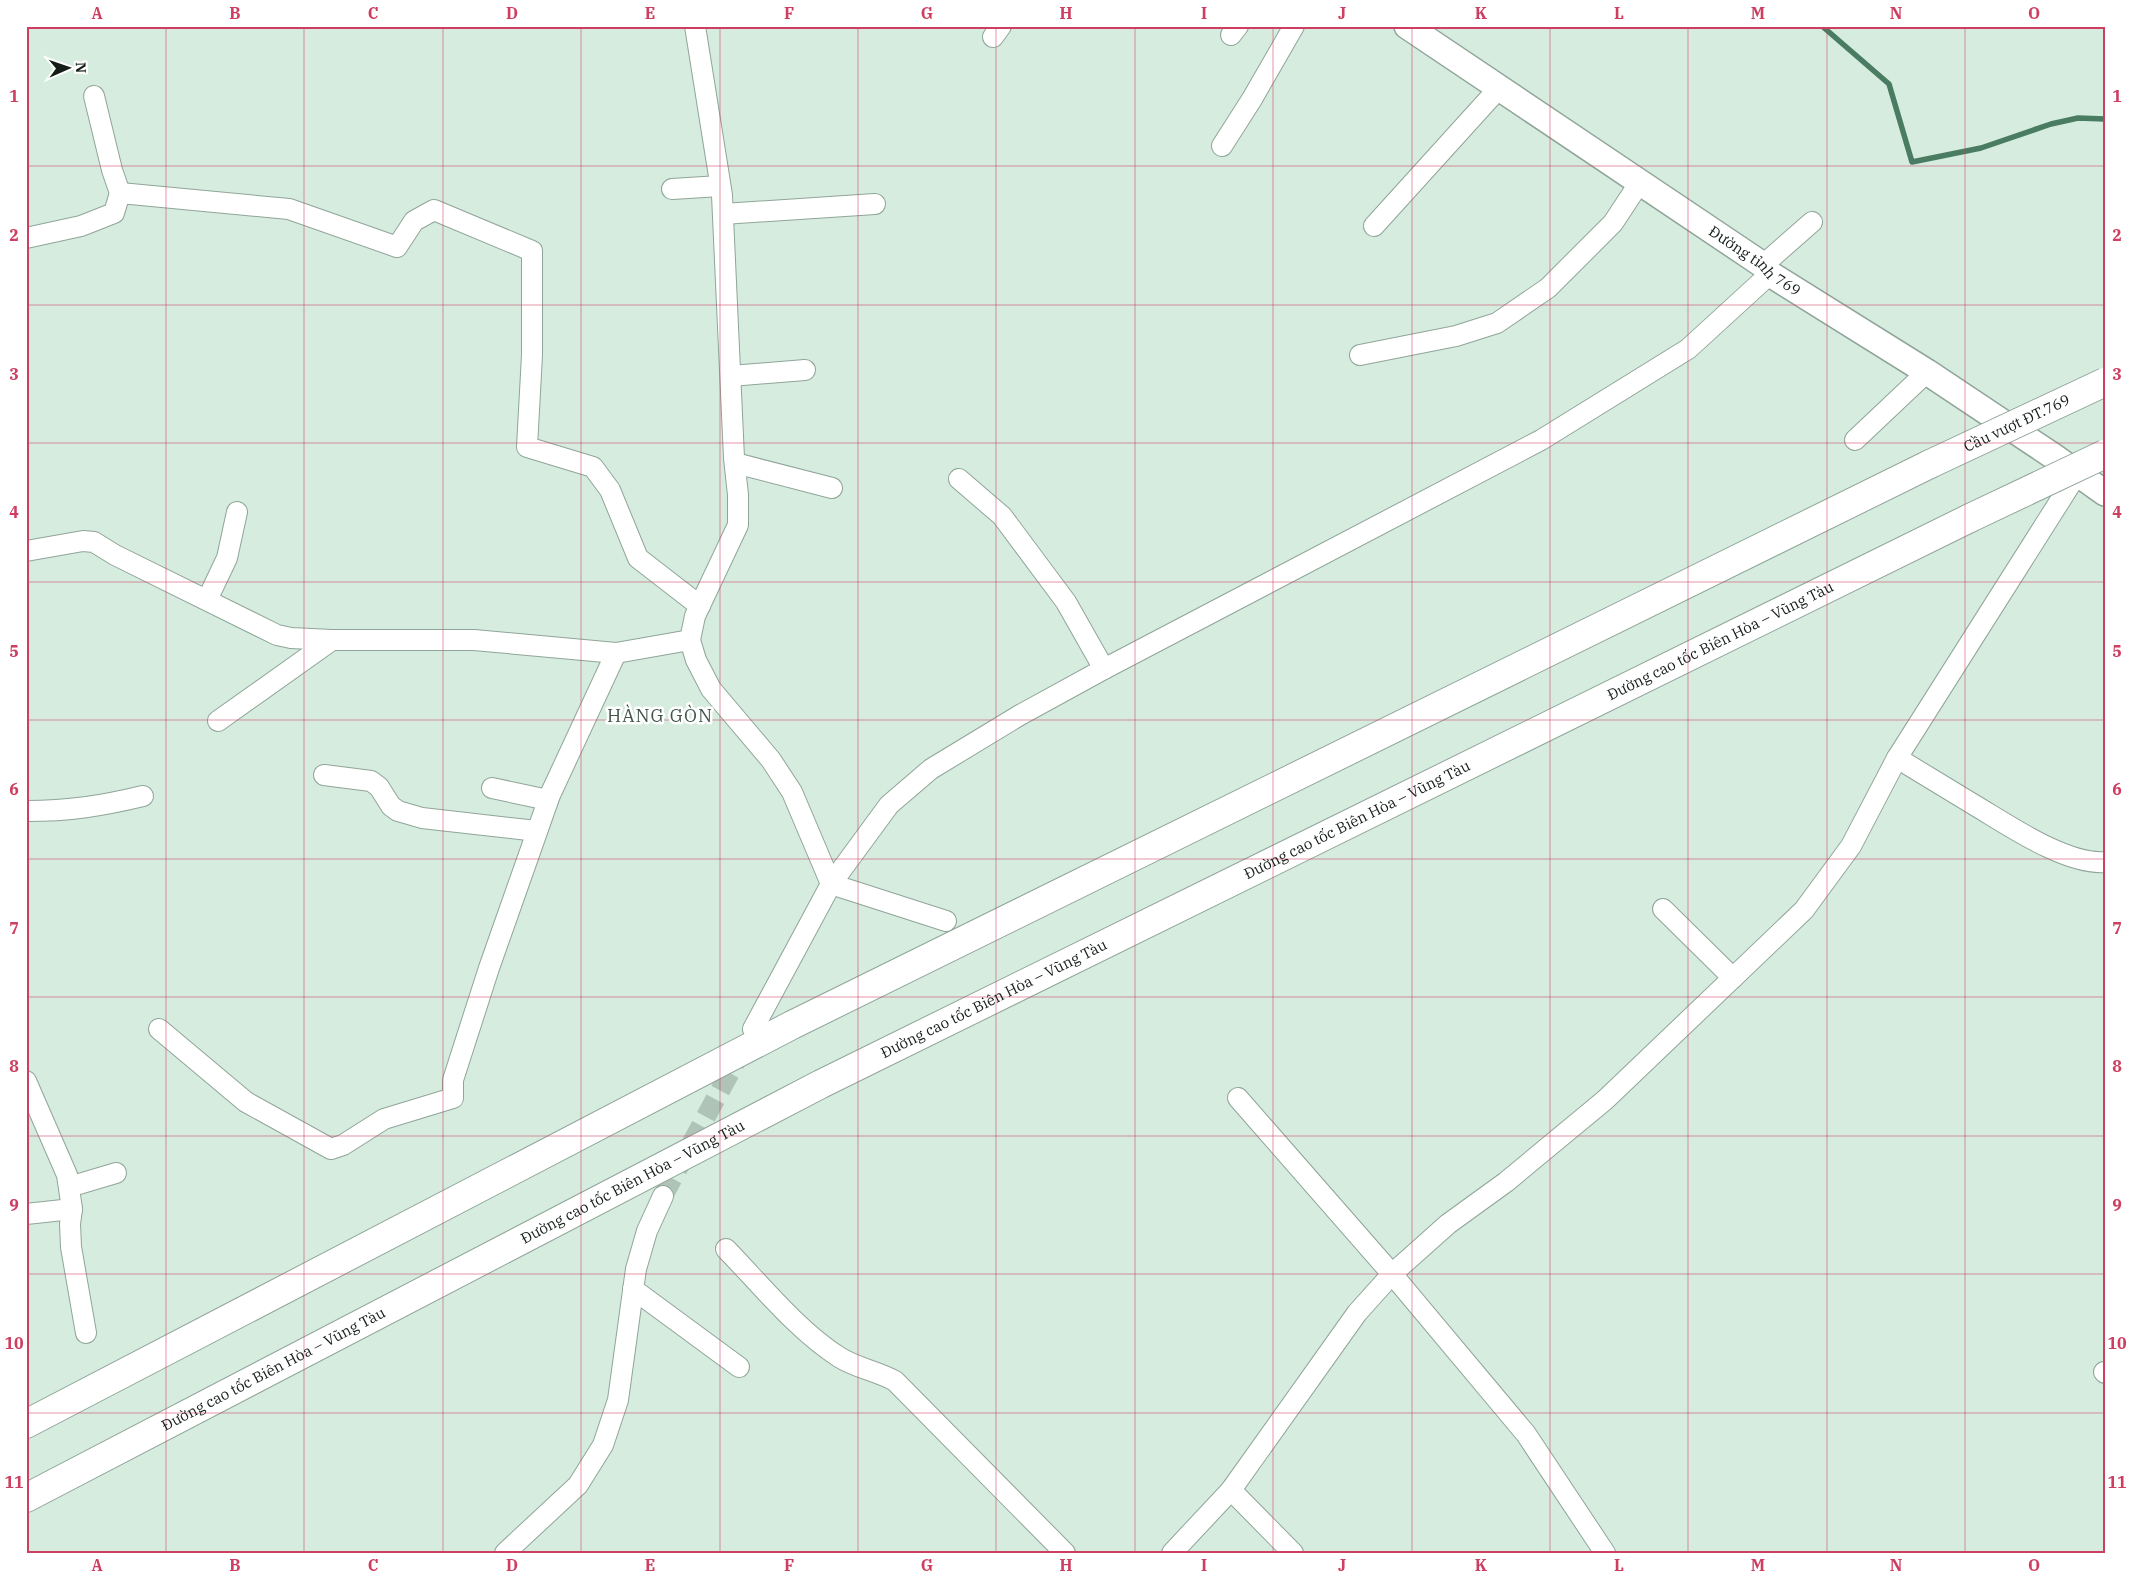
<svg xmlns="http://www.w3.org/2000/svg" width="2131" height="1579" font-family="'IBM Plex Serif',serif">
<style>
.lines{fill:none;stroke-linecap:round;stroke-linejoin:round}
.stream{stroke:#4a7c62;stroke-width:5.5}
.minor-tunnel{stroke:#afc3b7;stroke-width:20;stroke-dasharray:20 10;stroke-linecap:butt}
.minor-casing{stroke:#90a599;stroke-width:22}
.major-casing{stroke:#90a599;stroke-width:28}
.highway-casing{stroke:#90a599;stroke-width:30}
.minor{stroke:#fff;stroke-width:20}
.major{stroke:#fff;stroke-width:25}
.highway{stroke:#fff;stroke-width:28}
.highway-bridge-casing{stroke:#90a599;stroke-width:30;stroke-linecap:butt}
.highway-bridge{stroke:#fff;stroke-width:28}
.grid{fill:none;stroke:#ce3e60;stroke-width:1;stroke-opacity:0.55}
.labels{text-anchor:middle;stroke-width:5;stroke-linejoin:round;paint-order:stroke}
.street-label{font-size:15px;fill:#151d18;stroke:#fff}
.quarter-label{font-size:18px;letter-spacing:1px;fill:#41544a;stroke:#fff}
.neatline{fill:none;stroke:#ce3e60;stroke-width:2}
.grid-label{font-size:16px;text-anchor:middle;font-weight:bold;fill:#ce3e60}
</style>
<rect width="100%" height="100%" fill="#d5ecdf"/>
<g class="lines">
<!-- stream -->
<polyline class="stream" points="1822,26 1889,84 1912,162 1981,148 2051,124 2078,118 2105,119"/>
<!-- minor-tunnel -->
<polyline class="minor-tunnel" points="663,1196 742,1050"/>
<defs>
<g id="minor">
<polyline points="695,26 722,195 734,458 738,495 738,525 695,616 690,640 696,660 711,689 771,760 792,792 831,884 946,921"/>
<polyline points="1231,35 1238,26"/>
<polyline points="993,37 1001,26"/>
<polyline points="94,96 112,170 120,193"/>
<polyline points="1222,146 1252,99 1294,26"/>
<polyline points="672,189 720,186"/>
<polyline points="723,214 875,204"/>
<polyline points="1374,226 1499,88"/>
<polyline points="26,238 81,226 114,213 120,193 289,209 397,247 414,221 434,210 532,251 532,355 527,447 593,467 610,490 638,558 700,606"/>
<polyline points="1763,265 1812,222"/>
<polyline points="1360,355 1456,336 1497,323 1548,288 1613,223 1640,182"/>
<polyline points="731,376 805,370"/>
<polyline points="1855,440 1927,372"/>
<polyline points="735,463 832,488"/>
<polyline points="959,479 1002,516 1066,602 1104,669"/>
<polyline points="26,551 83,541 94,542 115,555 277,635 291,638 332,640 474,640 616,653 690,640"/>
<polyline points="207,600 227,558 237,512"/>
<polyline points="218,721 332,640"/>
<path d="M1897 758C1923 774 1950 790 1976 806 2008 825 2066 865 2105 862"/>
<polyline points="324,775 371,781 379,787 391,806 398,811 422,818 537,831"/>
<polyline points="492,788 548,800"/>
<path d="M26 811C70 811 101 806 143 796"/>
<polyline points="1663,909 1733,978"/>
<polyline points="159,1029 246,1102 331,1149 343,1145 384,1119 453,1098 453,1080 489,968 550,795 616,653"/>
<polyline points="753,1029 831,884 889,805 931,769 1020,715 1104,669 1541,440 1688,349 1770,274"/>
<polyline points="26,1081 67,1175 72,1209 70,1224 71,1247 86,1333"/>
<polyline points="1238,1098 1392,1274 1526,1434 1605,1553"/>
<polyline points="69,1187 116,1173"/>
<polyline points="26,1214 72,1209"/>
<path d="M726 1249C761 1285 797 1330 839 1357 856 1368 877 1371 895 1381L1065 1553"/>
<polyline points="633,1289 739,1367"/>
<polyline points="2104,1372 2105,1373"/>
<polyline points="1231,1490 1293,1553"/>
<polyline points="505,1553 578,1485 603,1445 618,1400 636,1269 647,1231 663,1196"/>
<polyline points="1172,1553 1231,1490 1357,1313 1392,1274 1448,1224 1506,1182 1605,1100 1804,910 1851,846 1897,758 2077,474"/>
</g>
<g id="major">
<path id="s1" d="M1407 26 1763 265 1770 274 1927 372 2053 456 2105 493"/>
</g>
<g id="highway">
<polyline points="26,1424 792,1025 1930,464"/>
<path id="s2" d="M26 1498 821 1084 1970 518"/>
</g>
</defs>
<!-- minor casing -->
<use href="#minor" class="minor-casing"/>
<!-- major casing -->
<use href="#major" class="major-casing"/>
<!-- highway casing -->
<use href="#highway" class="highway-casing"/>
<!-- minor -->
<use href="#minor" class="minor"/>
<!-- major -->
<use href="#major" class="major"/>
<!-- highway -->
<use href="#highway" class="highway"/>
<defs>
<g id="highway-bridge">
<path id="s3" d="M1930 464 2105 382"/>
<polyline points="1970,518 2105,454"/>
</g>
</defs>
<!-- highway-bridge casing -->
<use href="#highway-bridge" class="highway-bridge-casing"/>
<!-- highway-bridge -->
<use href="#highway-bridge" class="highway-bridge"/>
</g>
<!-- grid -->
<path class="grid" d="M166 26V1553M304 26V1553M443 26V1553M581 26V1553M720 26V1553M858 26V1553M996 26V1553M1135 26V1553M1273 26V1553M1412 26V1553M1550 26V1553M1688 26V1553M1827 26V1553M1965 26V1553M26 166H2105M26 305H2105M26 443H2105M26 582H2105M26 720H2105M26 859H2105M26 997H2105M26 1136H2105M26 1274H2105M26 1413H2105"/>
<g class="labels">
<!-- street labels -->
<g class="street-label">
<text dy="5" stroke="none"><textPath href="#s1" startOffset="420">Đường tỉnh 769</textPath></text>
<text dy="5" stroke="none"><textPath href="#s3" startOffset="96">Cầu vượt ĐT.769</textPath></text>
<text dy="5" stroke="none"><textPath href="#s2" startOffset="1899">Đường cao tốc Biên Hòa – Vũng Tàu</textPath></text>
<text dy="5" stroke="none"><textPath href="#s2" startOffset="1494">Đường cao tốc Biên Hòa – Vũng Tàu</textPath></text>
<text dy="5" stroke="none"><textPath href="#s2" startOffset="1089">Đường cao tốc Biên Hòa – Vũng Tàu</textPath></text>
<text dy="5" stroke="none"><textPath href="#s2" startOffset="684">Đường cao tốc Biên Hòa – Vũng Tàu</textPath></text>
<text dy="5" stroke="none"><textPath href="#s2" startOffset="279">Đường cao tốc Biên Hòa – Vũng Tàu</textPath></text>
</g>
<!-- quarter labels -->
<g class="quarter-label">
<text x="660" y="722">HÀNG GÒN</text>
</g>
</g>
<!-- border -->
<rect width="2131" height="1579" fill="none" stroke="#ffffff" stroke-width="55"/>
<!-- north arrow -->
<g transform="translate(68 68) rotate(88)" stroke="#ffffff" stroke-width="4" paint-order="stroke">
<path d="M0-4L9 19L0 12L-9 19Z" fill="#151d18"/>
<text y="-8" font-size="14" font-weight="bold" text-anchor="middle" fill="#151d18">N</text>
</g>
<rect x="28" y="28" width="2076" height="1524" class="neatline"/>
<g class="grid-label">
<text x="97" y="19">A</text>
<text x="235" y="19">B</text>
<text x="373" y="19">C</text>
<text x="512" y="19">D</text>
<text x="650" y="19">E</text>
<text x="789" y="19">F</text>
<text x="927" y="19">G</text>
<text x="1066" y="19">H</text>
<text x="1204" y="19">I</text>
<text x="1342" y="19">J</text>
<text x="1481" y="19">K</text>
<text x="1619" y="19">L</text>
<text x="1758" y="19">M</text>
<text x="1896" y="19">N</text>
<text x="2034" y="19">O</text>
<text x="14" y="102">1</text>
<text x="2117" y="102">1</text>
<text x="14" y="241">2</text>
<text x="2117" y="241">2</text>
<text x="14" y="380">3</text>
<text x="2117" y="380">3</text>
<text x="14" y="518">4</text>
<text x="2117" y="518">4</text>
<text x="14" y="657">5</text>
<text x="2117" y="657">5</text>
<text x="14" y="795">6</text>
<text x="2117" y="795">6</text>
<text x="14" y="934">7</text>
<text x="2117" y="934">7</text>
<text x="14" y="1072">8</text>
<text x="2117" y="1072">8</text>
<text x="14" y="1211">9</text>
<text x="2117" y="1211">9</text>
<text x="14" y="1349">10</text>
<text x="2117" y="1349">10</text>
<text x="14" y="1488">11</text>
<text x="2117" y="1488">11</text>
<text x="97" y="1571">A</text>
<text x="235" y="1571">B</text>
<text x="373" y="1571">C</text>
<text x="512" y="1571">D</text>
<text x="650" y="1571">E</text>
<text x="789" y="1571">F</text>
<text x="927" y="1571">G</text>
<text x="1066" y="1571">H</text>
<text x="1204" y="1571">I</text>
<text x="1342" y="1571">J</text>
<text x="1481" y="1571">K</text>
<text x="1619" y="1571">L</text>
<text x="1758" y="1571">M</text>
<text x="1896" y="1571">N</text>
<text x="2034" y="1571">O</text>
</g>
</svg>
